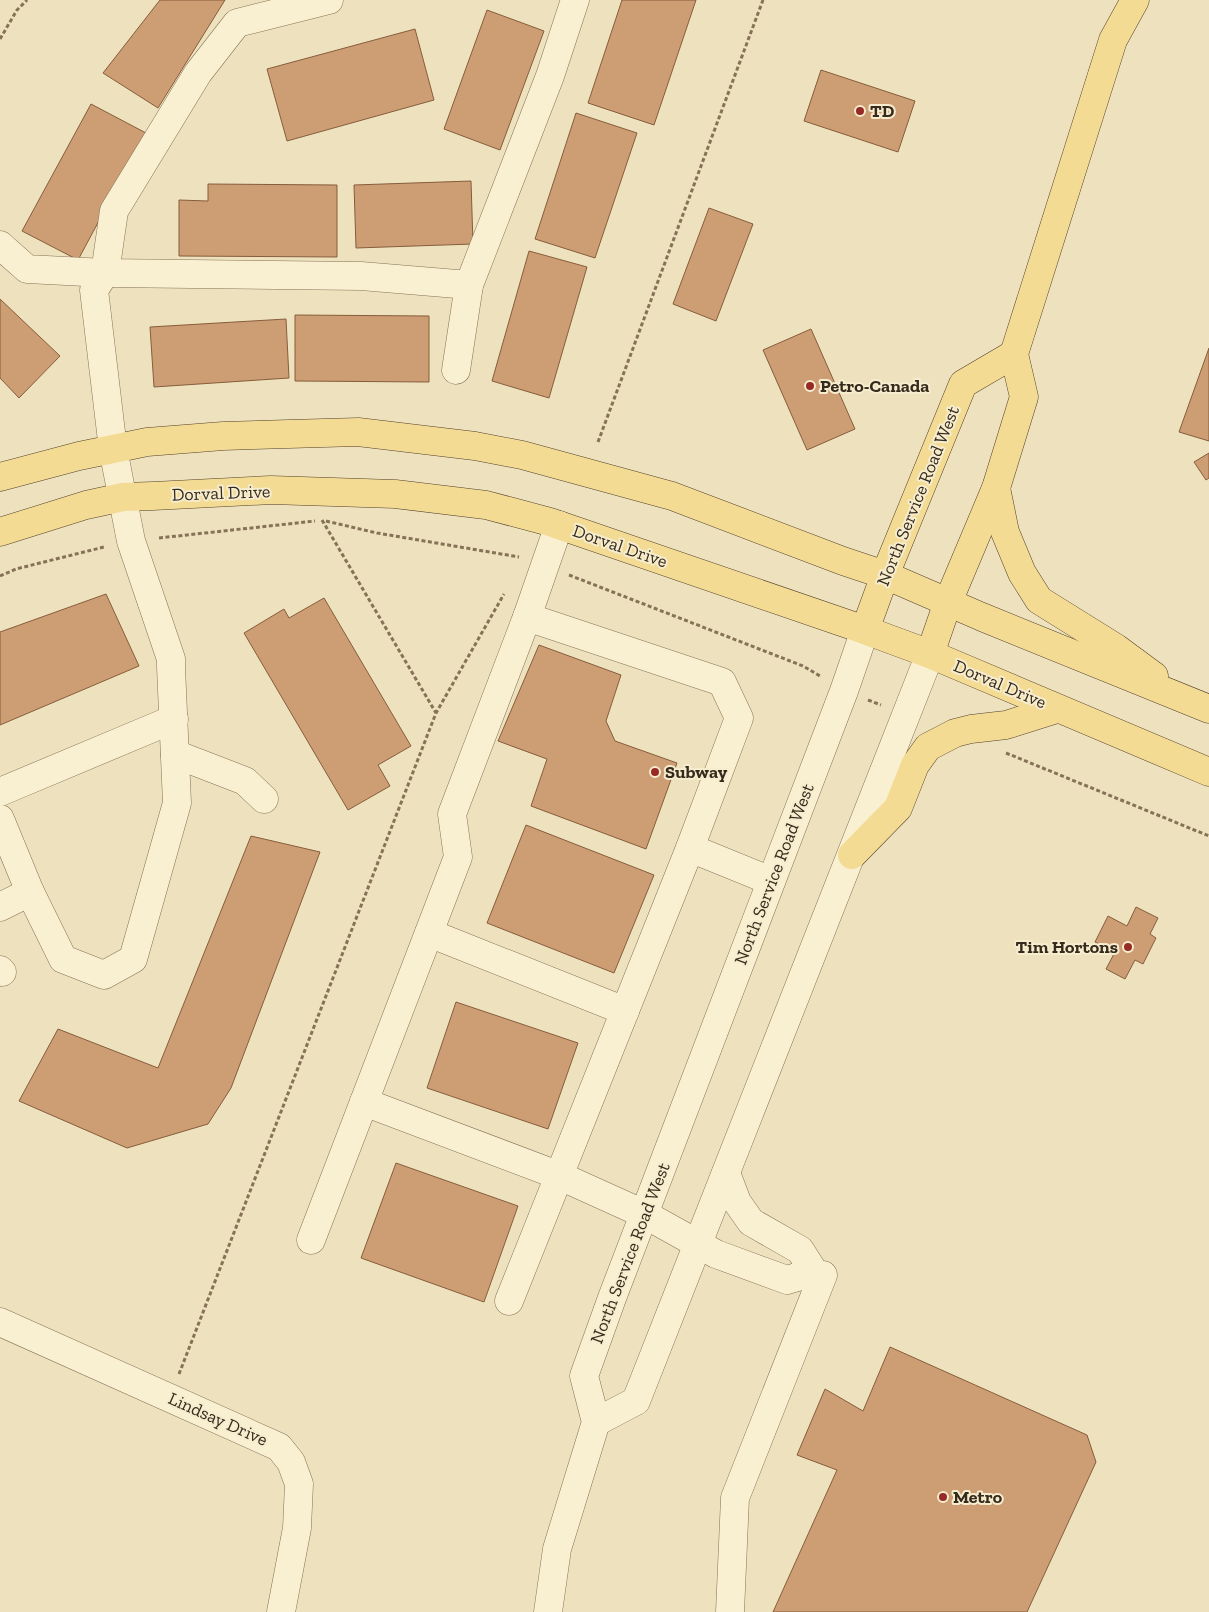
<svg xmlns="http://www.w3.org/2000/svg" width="1209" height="1612" font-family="'Zilla Slab',serif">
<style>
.building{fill:#cd9d73;stroke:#865d3c}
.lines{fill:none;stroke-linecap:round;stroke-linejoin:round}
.minor-casing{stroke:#867357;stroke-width:29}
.major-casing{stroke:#54402b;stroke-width:29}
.path{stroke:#867357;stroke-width:3;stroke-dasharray:4 2.5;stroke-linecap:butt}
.minor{stroke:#f9efd1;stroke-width:28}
.major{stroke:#f3db94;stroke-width:28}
.poi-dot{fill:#962b26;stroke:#f6ecce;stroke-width:2}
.labels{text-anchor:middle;stroke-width:4;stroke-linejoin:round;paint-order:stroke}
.poi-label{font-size:18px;font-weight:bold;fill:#362a1c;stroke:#f6ecce;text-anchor:start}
.street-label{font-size:18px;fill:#362a1c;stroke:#f6ecce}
</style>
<rect width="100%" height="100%" fill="#eee2be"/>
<!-- building -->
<g class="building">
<polygon points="160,0 225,0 158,108 103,73"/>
<polygon points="622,0 696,0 654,125 588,103"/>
<polygon points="487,10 544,31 500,150 444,129"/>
<polygon points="415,29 434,100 287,141 267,69"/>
<polygon points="821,70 915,101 898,152 804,121"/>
<polygon points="91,104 146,133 78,260 22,231"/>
<polygon points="576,113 637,133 595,258 535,239"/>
<polygon points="471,181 473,244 356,248 354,185"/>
<polygon points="208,184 337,185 337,257 179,256 179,200 208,201"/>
<polygon points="709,208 753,224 716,321 673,304"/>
<polygon points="529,251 587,267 549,398 492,381"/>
<polygon points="0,299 60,356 19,398 0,378"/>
<polygon points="295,315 429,316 429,382 295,381"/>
<polygon points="286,319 289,378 154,387 150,327"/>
<polygon points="811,329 855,429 807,450 763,350"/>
<polygon points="1209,348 1209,441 1179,432"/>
<polygon points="1209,453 1209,478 1206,480 1194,462"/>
<polygon points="106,594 139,666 0,725 0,632"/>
<polygon points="324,598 411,746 378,765 390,786 348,810 244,633 284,609 289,618"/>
<polygon points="539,645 621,675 606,721 615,741 677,763 646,849 531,806 547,759 498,741"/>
<polygon points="526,825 654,875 614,973 487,923"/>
<polygon points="251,836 320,852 231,1088 208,1124 127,1148 19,1101 58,1029 158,1068"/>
<polygon points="1136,907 1158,918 1150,934 1156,938 1143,964 1135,960 1125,979 1106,969 1115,952 1095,942 1108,916 1127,926"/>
<polygon points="456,1002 578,1043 548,1129 427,1088"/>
<polygon points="396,1163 518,1206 484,1302 361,1258"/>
<polygon points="890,1347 1087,1435 1096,1462 1027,1612 773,1612 837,1470 797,1455 825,1389 863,1411"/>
</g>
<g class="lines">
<defs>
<g id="minor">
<polyline points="0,245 27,269 105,273 361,276 469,285 550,76 575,0"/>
<polyline points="456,370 469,285"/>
<polyline points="175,754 245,781 264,799"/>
<polyline points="0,792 174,719"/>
<polyline points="0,819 30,892 63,959 104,975 133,959 177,803 171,667 171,659 131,541 113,449 94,290 105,273 114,211 198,73 237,23 329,0"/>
<polyline points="690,848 771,881"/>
<polyline points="0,907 30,892"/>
<polyline points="429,933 625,1011"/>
<polyline points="0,970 2,972"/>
<polyline points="364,1102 560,1176 644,1214 716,1254 787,1280 814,1272 800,1250 751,1222 737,1202 726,1173"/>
<polyline points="311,1240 458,857 452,814 527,617"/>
<polyline points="509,1301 690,848 739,718 722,682 527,617 559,525"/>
<polyline points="0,1322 279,1447 291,1462 299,1484 297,1528 281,1612"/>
<polyline points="596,1422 636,1401 930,654"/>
<polyline points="548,1612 557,1549 596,1422 584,1376 612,1298 844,691 865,630"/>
<polyline points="730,1612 735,1498 823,1275"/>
</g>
<g id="major">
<polyline points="0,477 79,456 147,442 223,436 358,432 475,446 522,455 672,496 843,561 885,575 982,617 1209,709"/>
<polyline points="996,488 1005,532 1022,573 1039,600 1116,648 1154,676"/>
<polyline points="0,532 86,505 123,497 153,496 271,490 395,494 486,505 550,522 865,630 930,654 1209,772"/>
<polyline points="865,630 885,575 963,384 1014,354"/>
<polyline points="930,654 948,602 996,488 1024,397 1014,354 1113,40 1135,0"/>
<polyline points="852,855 898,808 915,765 928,747 955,733 971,729 1006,725 1057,709"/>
</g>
</defs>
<!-- minor casing -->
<use href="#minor" class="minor-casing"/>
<!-- major casing -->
<use href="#major" class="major-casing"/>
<!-- path -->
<g class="path">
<polyline points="0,39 17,10 27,0"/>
<polyline points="598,442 763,0"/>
<polyline points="322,520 436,713"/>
<polyline points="326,521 377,533 519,557"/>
<polyline points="159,538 315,521"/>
<polyline points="569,575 803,666 820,676"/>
<polyline points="0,576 16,569 104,547"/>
<polyline points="868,700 881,705"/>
<polyline points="1006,753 1209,836"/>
<polyline points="179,1374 436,713 504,594"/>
</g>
<!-- minor -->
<use href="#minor" class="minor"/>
<!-- major -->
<use href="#major" class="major"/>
</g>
<!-- markers -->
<g class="poi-dot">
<circle cx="860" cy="111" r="5"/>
<circle cx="810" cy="386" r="5"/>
<circle cx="655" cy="772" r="5"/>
<circle cx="1128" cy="947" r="5"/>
<circle cx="943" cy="1497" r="5"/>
</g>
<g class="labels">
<!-- poi labels -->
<g class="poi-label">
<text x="870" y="117">TD</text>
<text x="820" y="392">Petro-Canada</text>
<text x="665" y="778">Subway</text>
<text x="1118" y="953" text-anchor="end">Tim Hortons</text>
<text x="953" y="1503">Metro</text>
</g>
<!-- street labels -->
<g class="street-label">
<text transform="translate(221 493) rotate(-2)" y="6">Dorval Drive</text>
<text transform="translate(918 496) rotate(-68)" y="6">North Service Road West</text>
<text transform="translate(620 546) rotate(19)" y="6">Dorval Drive</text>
<text transform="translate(1000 684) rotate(23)" y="6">Dorval Drive</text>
<text transform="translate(774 874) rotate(-69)" y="6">North Service Road West</text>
<text transform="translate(630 1253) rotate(-69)" y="6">North Service Road West</text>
<text transform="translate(218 1419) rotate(24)" y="6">Lindsay Drive</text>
</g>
</g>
</svg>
